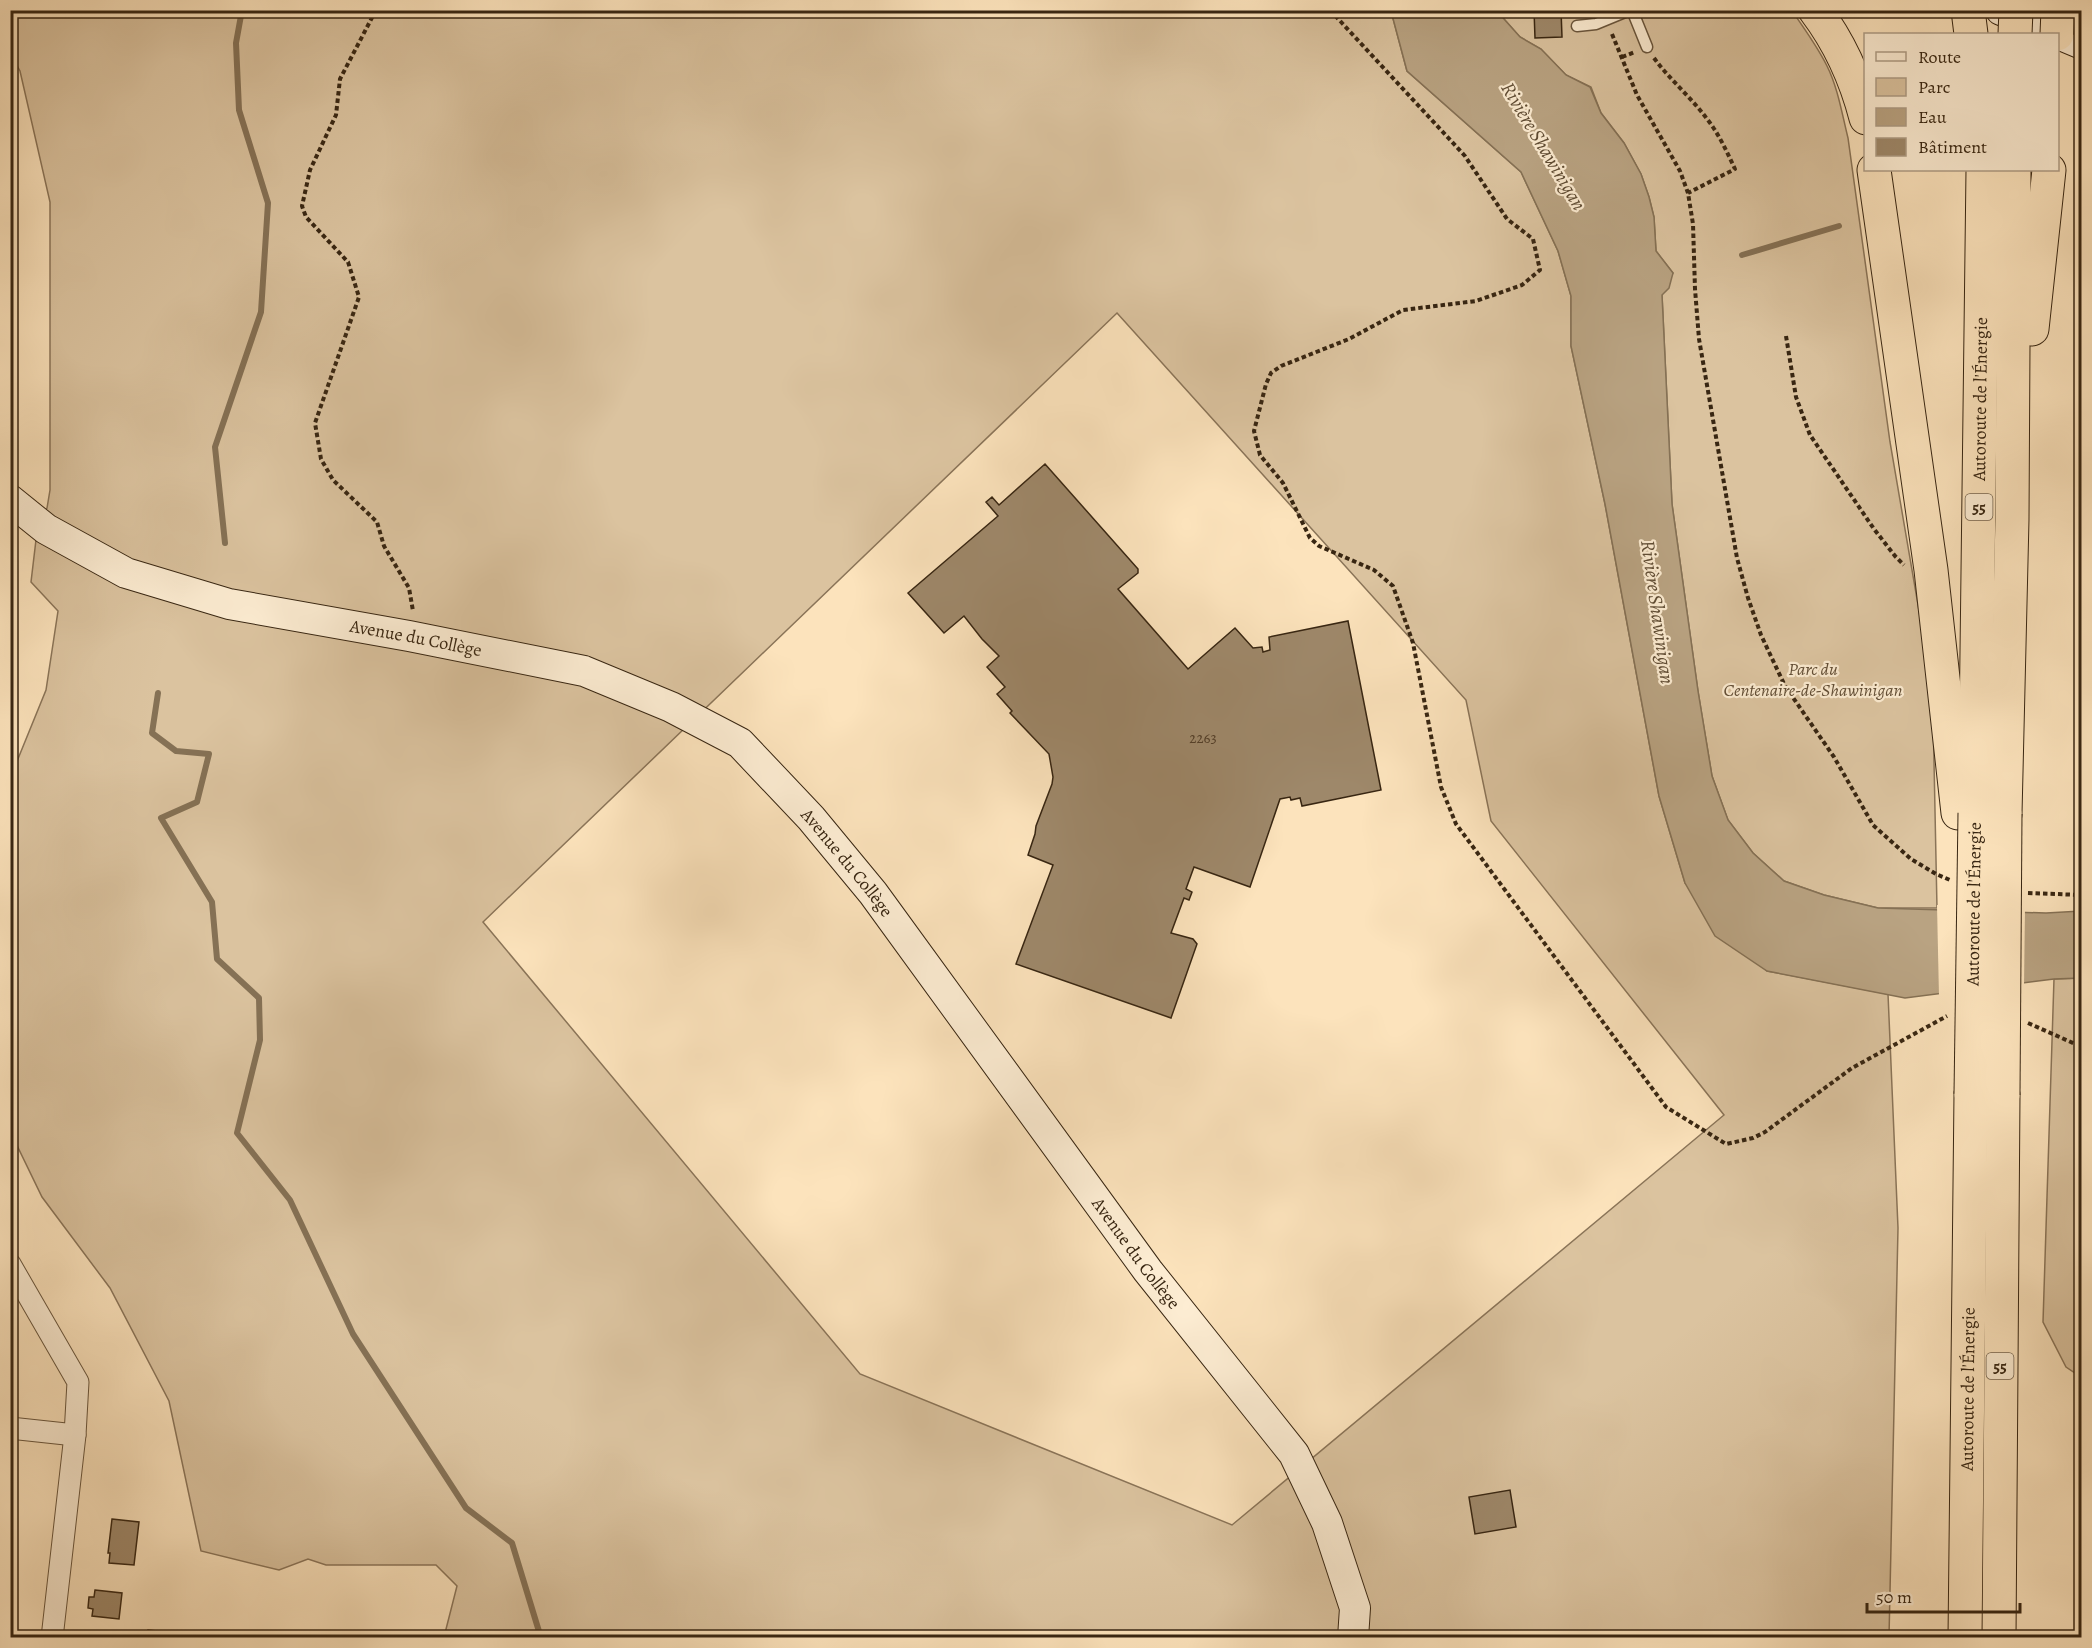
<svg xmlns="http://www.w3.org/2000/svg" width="2092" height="1648" font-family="Alegreya,serif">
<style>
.green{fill:#dbc39f;stroke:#8a7458;stroke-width:1.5;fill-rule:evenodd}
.water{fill:#b9a382;stroke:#857155;stroke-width:1.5}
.pier{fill:#fce3bc}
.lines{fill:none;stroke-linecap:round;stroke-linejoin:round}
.stream{stroke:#857155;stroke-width:6}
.building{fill:#9e886a;stroke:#382612;stroke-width:1.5}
.lane-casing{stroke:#69553c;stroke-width:13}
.street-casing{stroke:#69553c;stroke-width:23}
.secondary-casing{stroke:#382612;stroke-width:32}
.highway-casing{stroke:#382612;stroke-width:35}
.path{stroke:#382612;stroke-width:4;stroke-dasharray:4.5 3;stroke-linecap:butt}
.lane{stroke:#fdedd3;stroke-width:10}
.street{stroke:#fdedd3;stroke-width:21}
.secondary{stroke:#fdedd3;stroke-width:30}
.highway{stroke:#fce3bc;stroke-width:33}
.highway-bridge-casing{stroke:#382612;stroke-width:35;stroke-linecap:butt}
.highway-bridge{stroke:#fce3bc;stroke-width:33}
.labels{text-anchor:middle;stroke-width:4.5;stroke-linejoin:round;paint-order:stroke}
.number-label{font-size:15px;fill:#523e28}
.shield{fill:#fdedd3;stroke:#73624c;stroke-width:1.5}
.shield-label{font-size:16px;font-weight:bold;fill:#382612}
.street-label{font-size:18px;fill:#382612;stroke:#fdedd3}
.park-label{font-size:18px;font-style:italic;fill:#614d35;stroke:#fdedd3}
.water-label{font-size:20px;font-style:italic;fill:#5f4c34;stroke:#fdedd3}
</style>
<rect width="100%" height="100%" fill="#fce3bc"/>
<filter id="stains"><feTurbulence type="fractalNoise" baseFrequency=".00333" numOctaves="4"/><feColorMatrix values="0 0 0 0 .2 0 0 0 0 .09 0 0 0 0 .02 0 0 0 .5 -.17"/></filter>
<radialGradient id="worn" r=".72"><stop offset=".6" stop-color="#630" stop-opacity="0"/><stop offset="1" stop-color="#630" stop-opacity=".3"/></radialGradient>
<!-- green -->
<g class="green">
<path d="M11 11H1391L1407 71 1521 172 1558 251 1571 296V346L1605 504 1659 796 1685 883 1767 971 1888 994 1898 1228 1889 1637H444L457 1586 436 1565H326L308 1559 279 1570 201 1551 169 1401 110 1288 42 1197 11 1133V776L46 690 58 611 31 582 38 523 47 508 50 490V202L20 71 11 55ZM1117 313 1466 700 1491 821 1724 1115 1232 1525 860 1374 483 922Z"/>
<path d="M1498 11H1792C1804 28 1817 46 1827 66 1838 88 1842 114 1848 138L1890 442 1928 663 1933 713 1937 908H1878L1824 895 1784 881 1753 853 1728 820 1712 776 1698 691 1672 504 1662 295 1673 273 1656 251 1654 217 1649 197 1641 174 1624 143 1601 113 1591 87 1566 75 1541 49 1520 37 1504 19Z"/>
<polygon points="2081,978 2081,1377 2066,1367 2043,1322 2054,979"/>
</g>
<!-- water -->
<polygon class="water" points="1391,11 1498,11 1504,19 1520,37 1541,49 1566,75 1590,87 1601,113 1624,143 1641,174 1649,197 1654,217 1656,251 1673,273 1669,288 1662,295 1672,504 1698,691 1712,776 1728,820 1753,853 1784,881 1824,895 1878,908 2046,913 2081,911 2081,978 2054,979 1905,998 1767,971 1715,936 1685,883 1659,796 1605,504 1571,346 1571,296 1558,251 1521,172 1407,71"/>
<!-- pier -->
<polygon class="pier" points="1937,905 2025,909 2024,986 1939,997"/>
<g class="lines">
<!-- stream -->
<g class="stream">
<polyline points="1742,255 1839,226"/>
<polyline points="225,543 215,447 261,312 268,203 239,110 236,43 242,10"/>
<polyline points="158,693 152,733 176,751 209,754 197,802 161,818 212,902 217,959 259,998 260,1040 237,1133 290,1200 353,1334 466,1508 512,1543 541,1638"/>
</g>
</g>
<!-- building -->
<g class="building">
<polygon points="1534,10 1561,10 1562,37 1535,38"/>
<polygon points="1045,464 1138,569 1138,573 1118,589 1188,669 1235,628 1253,648 1262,647 1263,652 1270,650 1269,637 1348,621 1381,790 1302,806 1300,798 1291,800 1290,797 1280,799 1250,887 1194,867 1186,889 1192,892 1189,900 1184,898 1171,933 1193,939 1197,944 1171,1018 1016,964 1053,865 1028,855 1035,834 1036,826 1052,784 1053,777 1049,754 1010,713 1012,711 997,694 1005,687 987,667 999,656 982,639 964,616 944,633 908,593 998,516 986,502 992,497 999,505"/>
<polygon points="1510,1490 1516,1527 1475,1534 1469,1497"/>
<polygon points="112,1519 139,1522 134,1565 109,1563 110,1553 108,1553"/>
<polygon points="95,1590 122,1593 119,1619 92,1616 93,1609 88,1608 89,1597 94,1597"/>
<polygon points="148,1630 166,1632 166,1638 148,1638"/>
<polygon points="166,1632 191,1635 190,1638 166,1638"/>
</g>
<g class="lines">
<defs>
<g id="lane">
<polyline points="1632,10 1647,47"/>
<polyline points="1577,26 1596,24 1630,10"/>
</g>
<g id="street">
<polyline points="10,1264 78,1382 75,1435 52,1638"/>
<polyline points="10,1428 75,1435"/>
</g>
<g id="secondary">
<polyline points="2001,10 2082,44"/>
<path id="s1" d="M10 500 46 529 126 573 229 604 409 636 584 671 671 707 740 743 811 818 873 893 1148 1271 1294 1454 1327 1523 1355 1608 1353 1638"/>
</g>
<g id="highway">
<path d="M1815 10C1840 43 1856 79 1866 118"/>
<polyline points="1968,10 1971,34"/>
<polyline points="1874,170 1931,570 1958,813"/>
<polyline points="2032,329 2049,170"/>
<path id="s2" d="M1975 813 1983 170"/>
<polyline points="2005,814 2012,519 2014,170"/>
<path id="s3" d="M1965 1638 1971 1094"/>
<polyline points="1999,1638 2003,1095"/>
</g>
</defs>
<!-- lane casing -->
<use href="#lane" class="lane-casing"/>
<!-- street casing -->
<use href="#street" class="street-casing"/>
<!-- secondary casing -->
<use href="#secondary" class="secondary-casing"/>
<!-- highway casing -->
<use href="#highway" class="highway-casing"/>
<!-- path -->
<g class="path">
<polyline points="376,10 340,79 336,115 310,170 302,206 306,217 348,262 359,297 315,423 321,459 333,480 377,522 384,546 409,588 413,611"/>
<polyline points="1330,10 1465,156 1507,219 1533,239 1540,270 1522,285 1476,301 1403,310 1349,339 1281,366 1271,373 1266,384 1254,431 1260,455 1283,483 1310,538 1319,546 1374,570 1393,586 1413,643 1441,787 1456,824 1666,1107 1726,1144 1753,1138 1765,1132 1852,1068 1947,1016"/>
<polyline points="1612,34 1637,95 1680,171 1688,193 1693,224 1695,289 1699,339 1737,558 1748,598 1761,635 1785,686 1834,757 1873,825 1911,859 1936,874 1950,880"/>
<polyline points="1622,57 1635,52"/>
<path d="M1654 58C1670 80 1691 97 1707 119 1719 134 1727 152 1735 169L1688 193"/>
<polyline points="1786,336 1796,397 1810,435 1874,529 1895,556 1904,565"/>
<polyline points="2028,893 2082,895"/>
<polyline points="2028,1023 2082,1047"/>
</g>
<!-- lane -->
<use href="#lane" class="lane"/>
<!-- street -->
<use href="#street" class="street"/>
<!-- secondary -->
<use href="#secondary" class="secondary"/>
<!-- highway -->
<use href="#highway" class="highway"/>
<defs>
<g id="highway-bridge">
<polyline points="2015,34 2016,10"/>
<polyline points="2057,34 2058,10"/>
<path id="s4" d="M1971 1094 1975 813"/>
<polyline points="2003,1095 2005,814"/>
</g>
</defs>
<!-- highway-bridge casing -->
<use href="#highway-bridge" class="highway-bridge-casing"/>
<!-- highway-bridge -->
<use href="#highway-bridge" class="highway-bridge"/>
</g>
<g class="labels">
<!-- number labels -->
<g class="number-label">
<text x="1203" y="743">2263</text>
</g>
<!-- shield labels -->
<g class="shield">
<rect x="1965.5" y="494" width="27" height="26" rx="4.5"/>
<rect x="1986.5" y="1353" width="27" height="26" rx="4.5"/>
</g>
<g class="shield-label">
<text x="1979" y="513">55</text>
<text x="2000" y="1372">55</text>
</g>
<!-- street labels -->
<g class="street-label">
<text dy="6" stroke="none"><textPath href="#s2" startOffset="414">Autoroute de l'Énergie</textPath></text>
<text dy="6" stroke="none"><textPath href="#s1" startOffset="435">Avenue du Collège</textPath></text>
<text dy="6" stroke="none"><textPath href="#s1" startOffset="939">Avenue du Collège</textPath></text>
<text dy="6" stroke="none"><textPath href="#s4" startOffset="190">Autoroute de l'Énergie</textPath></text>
<text dy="6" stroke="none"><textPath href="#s1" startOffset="1425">Avenue du Collège</textPath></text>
<text dy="6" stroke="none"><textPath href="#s3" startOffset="249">Autoroute de l'Énergie</textPath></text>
</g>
<!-- park labels -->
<g class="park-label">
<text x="1813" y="675">Parc du<tspan x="1813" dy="21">Centenaire-de-Shawinigan</tspan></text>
</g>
<!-- water labels -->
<g class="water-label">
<text transform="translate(1544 146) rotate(59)" y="7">Rivière Shawinigan</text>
<text transform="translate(1658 612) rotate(82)" y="7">Rivière Shawinigan</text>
</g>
</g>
<!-- margin -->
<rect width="2092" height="1648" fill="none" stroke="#fce3bc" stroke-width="36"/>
<rect x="12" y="12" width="2068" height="1624" fill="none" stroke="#382612" stroke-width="3"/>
<rect x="18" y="18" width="2056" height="1612" fill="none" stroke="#382612" stroke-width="1.5"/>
<!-- legend -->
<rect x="1864" y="33" width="195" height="138" fill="#fdedd3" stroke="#ae9d86" stroke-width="1.5"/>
<rect x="1876" y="52" width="30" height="9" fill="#fdedd3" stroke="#ae9d86" stroke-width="1.5"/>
<text x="1918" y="63" font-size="18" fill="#382612">Route</text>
<rect x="1876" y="78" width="30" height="18" fill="#dbc39f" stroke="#ae9d86" stroke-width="1.5"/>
<text x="1918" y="93" font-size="18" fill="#382612">Parc</text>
<rect x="1876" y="108" width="30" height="18" fill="#b9a382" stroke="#ae9d86" stroke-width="1.5"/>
<text x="1918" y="123" font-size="18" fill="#382612">Eau</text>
<rect x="1876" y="138" width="30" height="18" fill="#9e886a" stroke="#ae9d86" stroke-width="1.5"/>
<text x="1918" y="153" font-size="18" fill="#382612">Bâtiment</text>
<!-- scale -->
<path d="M1867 1603v9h153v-9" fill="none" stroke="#382612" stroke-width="3"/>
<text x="1876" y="1603" font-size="18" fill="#382612" stroke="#fdedd3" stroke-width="4.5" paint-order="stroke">50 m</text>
<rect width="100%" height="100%" filter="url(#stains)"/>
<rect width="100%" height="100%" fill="url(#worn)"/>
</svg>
